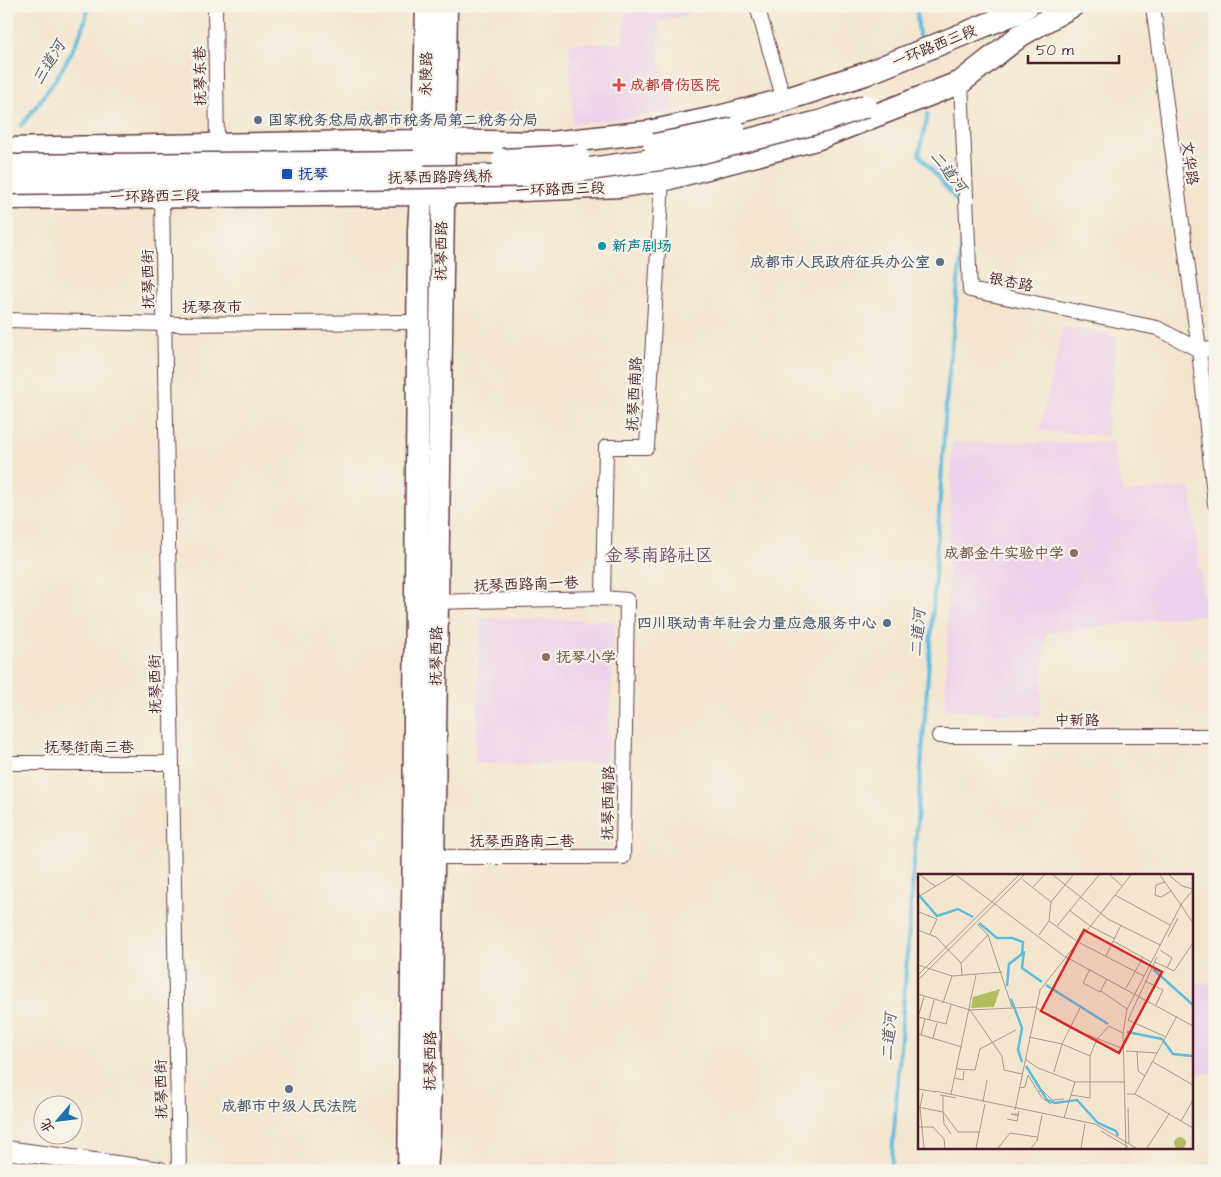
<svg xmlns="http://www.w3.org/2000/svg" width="1221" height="1177" font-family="'Architects Daughter','LXGW WenKai TC',sans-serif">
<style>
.built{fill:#ecd1ea}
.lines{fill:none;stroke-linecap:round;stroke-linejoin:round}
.stream{stroke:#5fbbdd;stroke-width:4}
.minor-casing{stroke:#633d44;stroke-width:16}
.tertiary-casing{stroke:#633d44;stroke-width:20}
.primary-casing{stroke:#633d44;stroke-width:25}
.minor{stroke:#fff;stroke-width:14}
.tertiary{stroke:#fff;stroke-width:18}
.primary{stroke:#fff;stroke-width:22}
.primary-bridge-casing{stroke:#633d44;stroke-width:25;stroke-linecap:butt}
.primary-bridge{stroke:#fff;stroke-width:22}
.health-dot{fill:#e0444e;stroke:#f7f3e8;stroke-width:2}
.service-dot{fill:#5c6f8a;stroke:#f7f3e8;stroke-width:2}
.transit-dot{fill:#1a4fb4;stroke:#f7f3e8;stroke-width:2}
.culture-dot{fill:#0f9aa8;stroke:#f7f3e8;stroke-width:2}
.education-dot{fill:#8d6e63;stroke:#f7f3e8;stroke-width:2}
.labels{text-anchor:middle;stroke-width:4.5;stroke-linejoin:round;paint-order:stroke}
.street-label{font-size:15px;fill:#4a1f2b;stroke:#f7f3e8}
.health-label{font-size:15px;font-weight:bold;fill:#be3a42;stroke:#f7f3e8;text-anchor:start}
.service-label{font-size:15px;font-weight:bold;fill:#4e5e75;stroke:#f7f3e8;text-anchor:end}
.transit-label{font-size:15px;font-weight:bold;fill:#164399;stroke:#f7f3e8;text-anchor:start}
.culture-label{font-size:15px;font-weight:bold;fill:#0d838f;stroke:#f7f3e8;text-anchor:start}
.education-label{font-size:15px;font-weight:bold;fill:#785e54;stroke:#f7f3e8;text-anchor:end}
.water-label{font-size:16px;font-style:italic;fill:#515669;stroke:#f7f3e8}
.quarter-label{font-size:18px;fill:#764c69;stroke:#f7f3e8}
.inset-river{fill:none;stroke:#5fbbdd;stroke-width:2.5}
.inset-road{fill:none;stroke:#af968d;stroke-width:1}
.view{fill:#d62828;fill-opacity:0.15;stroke:#d62828;stroke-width:2.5}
.inset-edge{fill:none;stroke:#4a1f2b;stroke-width:2.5}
</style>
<rect width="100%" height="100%" fill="#f7f3e8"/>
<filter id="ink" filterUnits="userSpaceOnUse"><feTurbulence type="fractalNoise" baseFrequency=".02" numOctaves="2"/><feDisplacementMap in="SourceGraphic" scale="10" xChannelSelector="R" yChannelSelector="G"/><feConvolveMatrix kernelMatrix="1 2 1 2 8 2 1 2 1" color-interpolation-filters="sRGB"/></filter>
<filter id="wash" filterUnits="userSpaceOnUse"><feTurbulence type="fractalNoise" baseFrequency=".0096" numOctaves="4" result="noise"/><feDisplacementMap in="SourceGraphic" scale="20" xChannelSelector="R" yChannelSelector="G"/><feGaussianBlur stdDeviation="1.12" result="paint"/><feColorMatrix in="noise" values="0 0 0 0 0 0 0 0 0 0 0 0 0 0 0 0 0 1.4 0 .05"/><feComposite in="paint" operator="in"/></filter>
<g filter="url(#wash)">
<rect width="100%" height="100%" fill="#f3e6cf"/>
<!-- built -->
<g class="built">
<polygon points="625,6 686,6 687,15 660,22 659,59 676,111 573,124 569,43 623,43"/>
<polygon points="1063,327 1117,336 1106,436 1040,430"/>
<polygon points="952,442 1114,442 1122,493 1190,486 1206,614 1046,633 1040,717 945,709"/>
<polygon points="481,618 615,621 606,763 475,764"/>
<polygon points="1192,982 1215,984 1215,1074 1192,1072"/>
</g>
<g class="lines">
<!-- stream -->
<g class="stream">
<polyline points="916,6 919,36"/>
<polyline points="928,114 919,154 962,207"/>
<path d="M21 126C49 90 79 51 89 6"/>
<polyline points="891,1171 934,593 946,403 962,243"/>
</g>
</g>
</g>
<g filter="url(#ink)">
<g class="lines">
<defs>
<g id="minor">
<polyline points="215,6 217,146"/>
<polyline points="757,6 784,100"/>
<polyline points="1153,6 1199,350 1215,504"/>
<polyline points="961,82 970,290 1157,328 1199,350 1215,349"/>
<polyline points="162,196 179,1171"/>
<polyline points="6,320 165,324 418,322"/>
<polyline points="603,598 606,447 647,447 662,180"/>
<polyline points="939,736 1215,736"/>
<polyline points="6,763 172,763"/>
<polyline points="427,857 623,857 627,600 603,598 432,602"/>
</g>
<polyline id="tertiary" points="6,1150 160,1171"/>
<g id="primary">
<polyline points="6,149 424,141 551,143 649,132 719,117 784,100 865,74 1018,12 1027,6"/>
<polyline points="6,198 422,194 621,186 662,180 816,139 961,82 1021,35 1072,6"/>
<polyline points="409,1171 414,841 419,231 424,141 427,6"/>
<polyline points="426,1171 429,1132 446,6"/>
</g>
</defs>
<!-- minor casing -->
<use href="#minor" class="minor-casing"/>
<!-- tertiary casing -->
<use href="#tertiary" class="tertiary-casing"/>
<!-- primary casing -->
<use href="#primary" class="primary-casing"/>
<!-- minor -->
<use href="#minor" class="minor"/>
<!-- tertiary -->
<use href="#tertiary" class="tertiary"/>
<!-- primary -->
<use href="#primary" class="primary"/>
<defs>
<g id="primary-bridge">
<polyline points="655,145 734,129"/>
<polyline points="503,160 578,156"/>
<polyline points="6,166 414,162"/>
<polyline points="6,183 548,175 695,154 823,121 866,106"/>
</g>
</defs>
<!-- primary-bridge casing -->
<use href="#primary-bridge" class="primary-bridge-casing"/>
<!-- primary-bridge -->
<use href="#primary-bridge" class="primary-bridge"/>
</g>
</g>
<!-- markers -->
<path class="health-dot" d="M616.5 77.5h5v5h5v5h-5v5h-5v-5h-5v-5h5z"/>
<g class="service-dot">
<circle cx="258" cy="120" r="5"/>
<circle cx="940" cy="262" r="5"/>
<circle cx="887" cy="623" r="5"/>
<circle cx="289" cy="1089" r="5"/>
</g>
<rect class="transit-dot" x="281" y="168" width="12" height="12" rx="2.5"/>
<circle class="culture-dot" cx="602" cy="246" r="5"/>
<g class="education-dot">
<circle cx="1074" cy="553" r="5"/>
<circle cx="546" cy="657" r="5"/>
</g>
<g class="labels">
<!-- street labels -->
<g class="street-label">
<text transform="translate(934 46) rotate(-22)" y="5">一环路西三段</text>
<text transform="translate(426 74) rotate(-89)" y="5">永陵路</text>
<text transform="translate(200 76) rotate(-91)" y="5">抚琴东巷</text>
<text transform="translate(1190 163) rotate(82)" y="5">文华路</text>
<text transform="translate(440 177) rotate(-1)" y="5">抚琴西路跨线桥</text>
<text transform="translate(560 189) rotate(-2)" y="5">一环路西三段</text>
<text transform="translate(155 196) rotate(-1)" y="5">一环路西三段</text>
<text transform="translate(441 251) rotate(-89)" y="5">抚琴西路</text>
<text transform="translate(148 279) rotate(-91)" y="5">抚琴西街</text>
<text transform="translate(1011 282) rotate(11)" y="5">银杏路</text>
<text x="212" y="312">抚琴夜市</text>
<text transform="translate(634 394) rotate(-87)" y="5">抚琴西南路</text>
<text transform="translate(526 584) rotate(-2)" y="5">抚琴西路南一巷</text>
<text transform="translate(436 656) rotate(-89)" y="5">抚琴西路</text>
<text transform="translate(155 684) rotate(-91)" y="5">抚琴西街</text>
<text x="1077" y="725">中新路</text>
<text x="89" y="752">抚琴街南三巷</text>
<text transform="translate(608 803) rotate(-89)" y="5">抚琴西南路</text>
<text x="522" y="846">抚琴西路南二巷</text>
<text transform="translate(430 1061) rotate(-89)" y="5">抚琴西路</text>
<text transform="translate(161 1089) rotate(-91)" y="5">抚琴西街</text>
</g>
<!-- health labels -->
<g class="health-label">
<text x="630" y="90">成都骨伤医院</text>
</g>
<!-- service labels -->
<g class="service-label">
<text x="268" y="125" text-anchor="start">国家税务总局成都市税务局第二税务分局</text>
<text x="930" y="267">成都市人民政府征兵办公室</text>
<text x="877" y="628">四川联动青年社会力量应急服务中心</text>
<text x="289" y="1111" text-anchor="middle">成都市中级人民法院</text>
</g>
<!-- transit labels -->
<g class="transit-label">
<text x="298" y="179">抚琴</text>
</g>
<!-- culture labels -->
<g class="culture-label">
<text x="612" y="251">新声剧场</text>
</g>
<!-- education labels -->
<g class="education-label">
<text x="1064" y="558">成都金牛实验中学</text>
<text x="556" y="662" text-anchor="start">抚琴小学</text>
</g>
<!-- water labels -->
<g class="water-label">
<text transform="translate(48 62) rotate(-59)" y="6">三道河</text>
<text transform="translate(949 171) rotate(51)" y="6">二道河</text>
<text transform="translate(917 633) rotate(-86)" y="6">二道河</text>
<text transform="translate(888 1037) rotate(-86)" y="6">二道河</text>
</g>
<!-- quarter labels -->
<g class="quarter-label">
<text x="659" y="561">金琴南路社区</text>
</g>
</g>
<!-- overview -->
<g transform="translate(918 874)">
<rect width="275" height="275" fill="#f3e6cf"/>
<path d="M82 115 76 133 53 134 55 123ZM256 269a6 6 0 1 1 12 0a6 6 0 1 1-12 0Z" fill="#b1bd5e"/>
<path class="inset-river" d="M0 20 19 42 40 35 55 43M61 49 79 64H94L105 68 104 80 91 90 89 112M106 77 104 94 124 108M235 95 275 131M128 111 190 150M93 125 104 154 100 176 104 188M209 158 244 165 255 180 275 182M108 192 129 226 137 229 159 226 180 249 198 257 200 262"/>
<path class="inset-road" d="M2 1 17 12M38 1 146 82 275 152M135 1 190 45 242 71M192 1 204 12M242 1 265 34M251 1 264 12 275 15M104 5 133 28M247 8 238 11 237 21 243 23 253 17M115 13 126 1M197 21 252 51M0 23 36 1M265 34 275 49M151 36 172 52 197 65M0 40 1 38 19 45 12 60M131 47 160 68 226 102M59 50 70 61 94 133M139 52 181 1M0 56 18 63 43 89M121 61 131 47 133 28 155 1M250 63 260 44M195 67 233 88M242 76 254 84 249 94M188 82 203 51M237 88 256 97 275 69M0 91 34 102 84 98M172 95 165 109 182 118 189 105M0 101 101 1M44 101 43 89 70 61M0 106 106 1M227 107 245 116 238 131M208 114 225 83M183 117 209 135M0 120 52 136 117 133 152 154 206 175M25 129 34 102M52 136 84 182 86 196 104 200M0 143 28 150 33 131M0 143 6 123M11 146 16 126M210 146 248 163M210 146 239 83M0 160 44 173M3 161 7 145M111 163 144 170 172 182M15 164 19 149M208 177 239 179M219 177 220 197 227 202M107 185 120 194 157 208H207M235 188 275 211M39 195 57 196 62 175 98 156M136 198 144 170 162 134M37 204 45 206 46 197M101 214 107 213 110 201 124 224 133 230M0 215 18 218M17 217 177 250 218 274M120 218 124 216 134 226 146 225M5 219 2 233 6 274M33 220 58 101M209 220H217L275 254M217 220 259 142M22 221 38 224M153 221 172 224V182L179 165 191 152 205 159M25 222V238L40 258H62M65 228 69 206M0 233 25 238 26 250 33 260M210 234 211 270M97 236 122 116 213 1M100 242 93 240H101M146 244 157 208M89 245 99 247 101 237M263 247 275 226M0 253H15L26 265 27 274M183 257 210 273M58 274 67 230M80 274 92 259 119 263M113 274 119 267 124 241M163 274 167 250M208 274 205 159 209 135 264 29 275 16M229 274 251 240"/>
<path class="view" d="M166 56 244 98 201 179 123 137Z"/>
<rect width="275" height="275" class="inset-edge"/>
</g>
<!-- margin -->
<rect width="1221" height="1177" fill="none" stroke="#f7f3e8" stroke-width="25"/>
<!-- north arrow -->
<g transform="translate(58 1120) rotate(242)"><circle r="24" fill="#f7f3e8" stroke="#b29e9c"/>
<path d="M0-4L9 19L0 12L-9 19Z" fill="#1f6fb2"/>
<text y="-8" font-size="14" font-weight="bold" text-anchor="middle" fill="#4a1f2b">北</text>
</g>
<!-- scale -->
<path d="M1028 55v8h91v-8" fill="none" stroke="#4a1f2b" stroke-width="2.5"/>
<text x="1036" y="55" font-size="15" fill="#4a1f2b" stroke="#f7f3e8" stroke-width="4" paint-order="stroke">50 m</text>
</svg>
